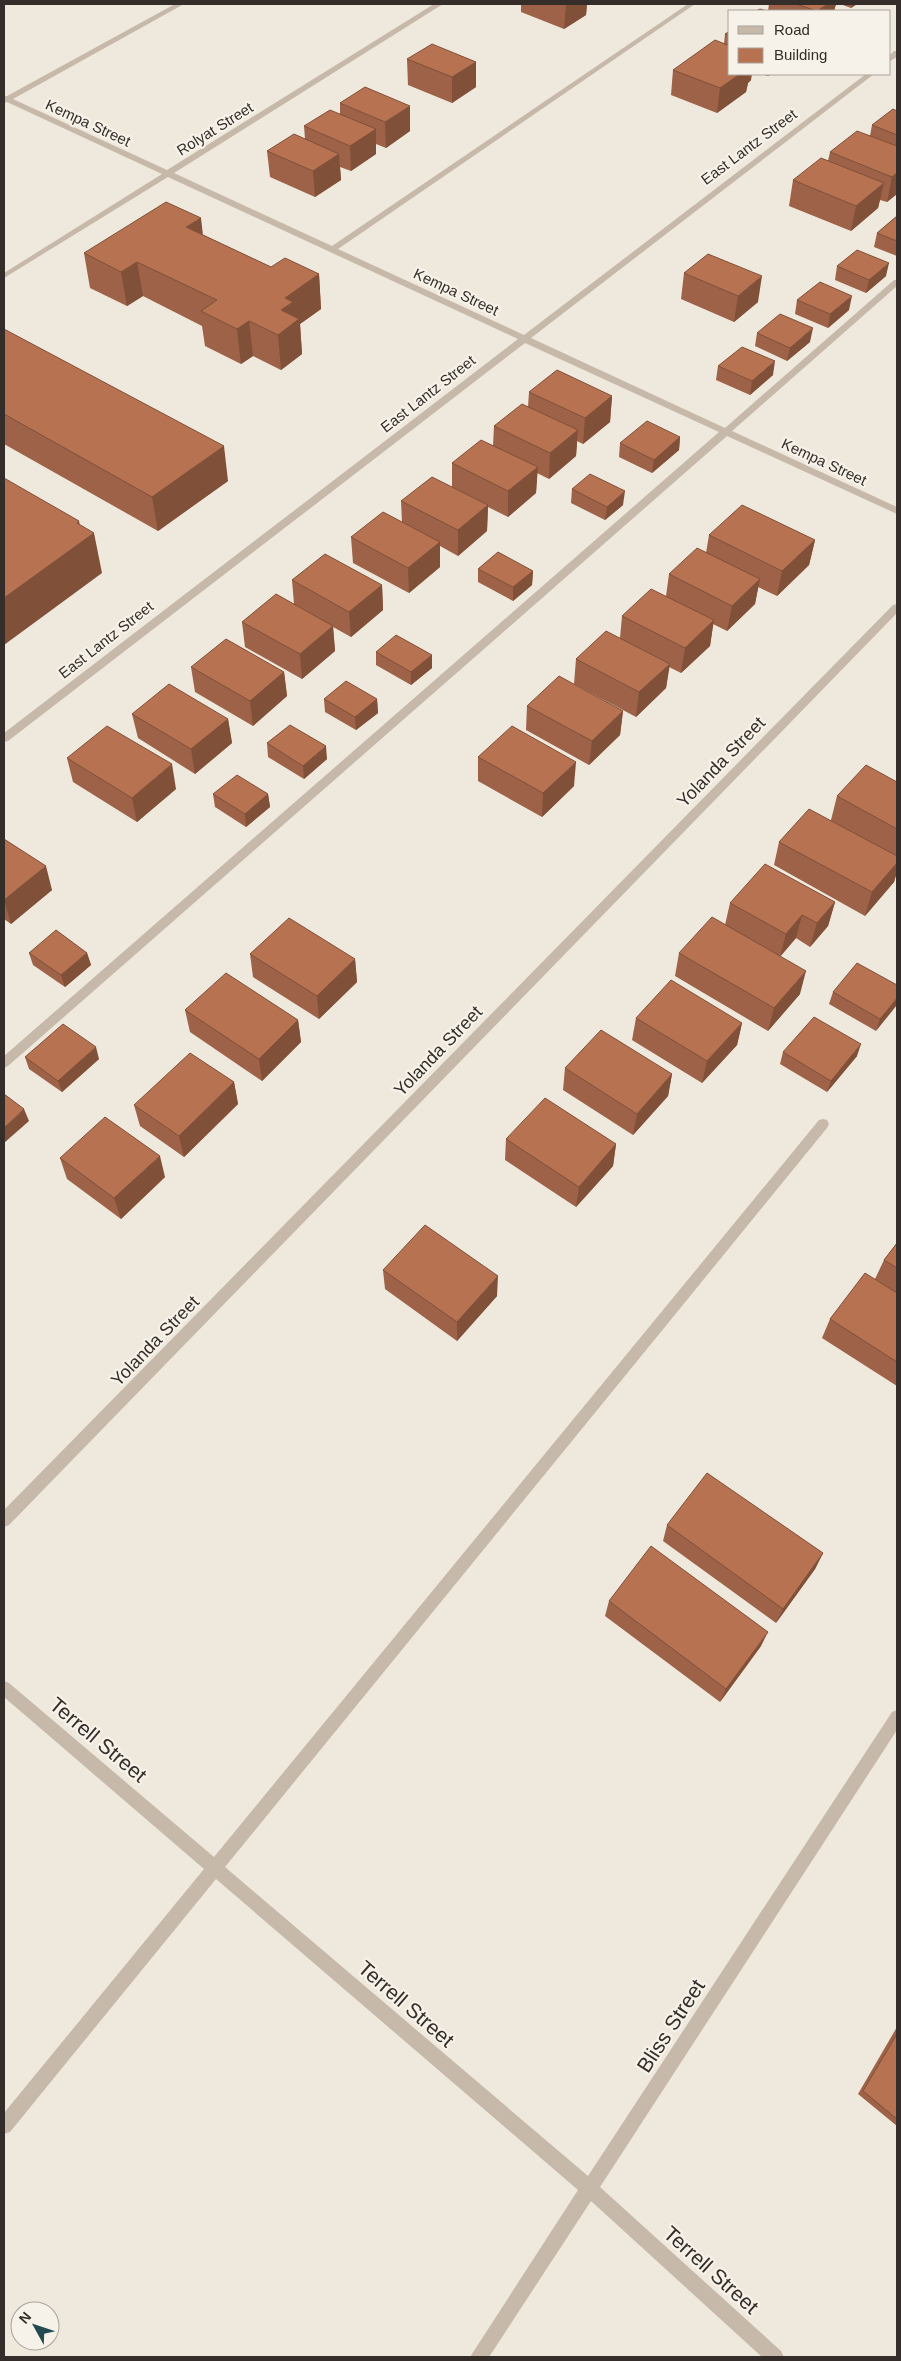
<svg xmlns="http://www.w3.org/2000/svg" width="901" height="2361" font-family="Arial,sans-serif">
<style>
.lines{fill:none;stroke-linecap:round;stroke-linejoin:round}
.minor{fill:#c6b9aa;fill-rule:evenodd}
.wall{fill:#9d6247}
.shaded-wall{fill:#805039}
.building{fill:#b77252;stroke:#805039}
.labels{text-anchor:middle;stroke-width:4.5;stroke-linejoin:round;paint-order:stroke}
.far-street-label{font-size:15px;fill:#342d29;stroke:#f7f2e9}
.street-label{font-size:18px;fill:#342d29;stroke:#f7f2e9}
.near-street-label{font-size:21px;fill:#342d29;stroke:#f7f2e9}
</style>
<rect width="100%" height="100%" fill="#efe8dd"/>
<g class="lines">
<!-- minor -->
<g class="minor">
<polygon points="175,4 184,4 13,99 167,170 434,4 443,4 174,173 332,246 688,4 695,4 338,249 524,335 866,74 874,74 531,338 725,428 894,280 897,280 897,286 732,431 897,507 897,514 727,436 8,1066 4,1068 4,1056 719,432 525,343 8,741 4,742 4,733 518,339 168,177 4,278 4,273 162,174 7,102 4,103 4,96 7,96"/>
<polygon points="894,51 897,51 897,57 890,61 890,55"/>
<polygon points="897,604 897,613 9,1525 4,1527 4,1510 893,605"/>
<polygon points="823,1119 827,1120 829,1124 827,1128 225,1867 588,2176 892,1712 897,1710 897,1730 600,2187 781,2351 784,2357 762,2357 591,2201 489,2357 470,2357 578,2190 216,1879 10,2132 4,2134 4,2113 204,1869 4,1697 4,1681 9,1683 214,1857 819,1120"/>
</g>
</g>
<!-- wall -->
<g class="wall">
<polygon points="521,4 587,4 586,15 564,29 521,12"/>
<polygon points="769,4 836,4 834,11 768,11"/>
<polygon points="840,4 857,4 851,8"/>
<polygon points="730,31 730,74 751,80 748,83 746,92 717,113 671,95 673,70 724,44 725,34"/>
<polygon points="407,59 476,62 476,87 452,103 408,85"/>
<polygon points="761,74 772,74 768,76"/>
<polygon points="340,103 410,131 386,148 376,144 376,154 351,171 340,167 341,180 315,197 270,177 267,151 305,139 304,126 340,114"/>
<polygon points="897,111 897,194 887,202 880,200 878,208 851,231 789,206 793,180 828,161 830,152 870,136 872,125"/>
<polygon points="897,216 897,256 874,247 877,233"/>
<polygon points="203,235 271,267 319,274 321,309 300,324 302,354 281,370 253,356 241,364 205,346 202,326 143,296 127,306 90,288 84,253"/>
<polygon points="837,266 886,276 866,293 835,280"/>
<polygon points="684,273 758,302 734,322 681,299"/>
<polygon points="797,300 849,310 828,328 795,314"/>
<polygon points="4,329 228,481 158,531 4,444"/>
<polygon points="757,333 810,342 787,361 755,346"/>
<polygon points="718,366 773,375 750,395 716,380"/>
<polygon points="529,392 612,396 610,422 583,444 577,441 576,456 549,479 537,473 536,493 508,517 488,507 487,531 458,556 440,546 440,567 409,593 353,563 351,537 402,522 401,501 452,487 452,463 493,446 494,426 528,407"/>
<polygon points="680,437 679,450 652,473 619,457 620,443"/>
<polygon points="572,489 623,505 605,520 571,503"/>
<polygon points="709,535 815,540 809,565 777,596 758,587 755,604 727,631 713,624 710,646 681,673 669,667 666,688 636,717 574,684 576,659 620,638 622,616 666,596 669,574 706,553"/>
<polygon points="478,569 533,571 532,585 513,601 478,582"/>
<polygon points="292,580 382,585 383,610 351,637 333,627 335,651 302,679 245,647 242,622 294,604"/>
<polygon points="376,652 432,655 432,668 411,685 376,665"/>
<polygon points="191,667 284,672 287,696 253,726 195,692"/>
<polygon points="324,699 377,699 378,713 356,730 325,712"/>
<polygon points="527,706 623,711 620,735 589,765 526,730"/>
<polygon points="132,714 228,719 232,743 195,774 138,738"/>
<polygon points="267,743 327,759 304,779 268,757"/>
<polygon points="478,757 574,786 542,817 478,781"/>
<polygon points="67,758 176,789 137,822 73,782"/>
<polygon points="897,782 897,872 894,882 865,916 774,865 779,842 831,820 837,796"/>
<polygon points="213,794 268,794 270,807 246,827 215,807"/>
<polygon points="4,839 52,890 11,924 4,919"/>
<polygon points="835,902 828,926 810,947 796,938 780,956 800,994 768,1031 675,976 679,953 725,925 730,903"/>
<polygon points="29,953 87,953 91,965 65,987 33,965"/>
<polygon points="250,954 355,959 357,982 319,1019 253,977"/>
<polygon points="897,985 876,1031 829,1004 833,992"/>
<polygon points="185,1010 298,1020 301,1042 262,1081 190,1032"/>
<polygon points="636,1018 742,1023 737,1045 702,1083 632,1040"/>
<polygon points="783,1052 857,1056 827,1092 780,1064"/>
<polygon points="25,1057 99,1059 62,1092 29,1069"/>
<polygon points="565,1068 672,1074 668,1096 633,1135 563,1090"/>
<polygon points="234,1082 238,1104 184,1157 140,1126 134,1105"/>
<polygon points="506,1139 616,1144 613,1166 576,1207 505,1160"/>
<polygon points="60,1158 165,1177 121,1219 67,1179"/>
<polygon points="897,1243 897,1386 822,1338 830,1319 875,1279 884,1260"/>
<polygon points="383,1270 497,1296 457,1341 385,1289"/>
<polygon points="667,1525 823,1553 815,1569 776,1623 663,1541"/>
<polygon points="609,1601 761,1646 720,1702 605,1616"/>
<polygon points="897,2027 897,2126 858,2094"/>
</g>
<!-- shaded-wall -->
<g class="shaded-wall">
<polygon points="566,4 587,4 586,15 564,29"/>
<polygon points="828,4 836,4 834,11 817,11"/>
<polygon points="852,4 857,4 851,8"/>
<polygon points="476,62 476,87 452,103 452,77"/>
<polygon points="740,74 752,74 751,80 748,83 746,92 717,113 720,88"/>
<polygon points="410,106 410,131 386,148 385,122"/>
<polygon points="376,129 376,154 351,171 350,146"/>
<polygon points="339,154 341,180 315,197 313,171"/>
<polygon points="897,173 897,194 887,202 892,177"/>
<polygon points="884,183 878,208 851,231 856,206"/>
<polygon points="201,218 205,253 186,227"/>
<polygon points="137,262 143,296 127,306 121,272"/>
<polygon points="889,263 886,276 866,293 869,280"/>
<polygon points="319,274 321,309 300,324 302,354 281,370 278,335 281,310 285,298"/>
<polygon points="762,276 758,302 734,322 738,296"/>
<polygon points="852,296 849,310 828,328 830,314"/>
<polygon points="249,321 253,356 241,364 237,329"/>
<polygon points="813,328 810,342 787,361 790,348"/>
<polygon points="775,361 773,375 750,395 752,381"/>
<polygon points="612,396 610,422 583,444 585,418"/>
<polygon points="578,430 576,456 549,479 550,453"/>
<polygon points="680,437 679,450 652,473 654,460"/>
<polygon points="224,446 228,481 158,531 152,497"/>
<polygon points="538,467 536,493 508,517 508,491"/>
<polygon points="625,491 623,505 605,520 607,507"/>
<polygon points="488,505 487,531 458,556 458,530"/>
<polygon points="79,521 83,540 94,533 102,573 4,645 4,598 77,523"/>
<polygon points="815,540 809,565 777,596 782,571"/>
<polygon points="440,542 440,567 409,593 408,568"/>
<polygon points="533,571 532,585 513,601 513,587"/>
<polygon points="760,579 755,604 727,631 732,606"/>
<polygon points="382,585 383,610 351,637 349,612"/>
<polygon points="714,620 710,646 681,673 685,648"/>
<polygon points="333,626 335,651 302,679 300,654"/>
<polygon points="432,655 432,668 411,685 411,672"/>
<polygon points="670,664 666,688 636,717 639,692"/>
<polygon points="284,672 287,696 253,726 250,701"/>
<polygon points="377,699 378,713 356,730 355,717"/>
<polygon points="623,711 620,735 589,765 592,741"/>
<polygon points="228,719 232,743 195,774 191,749"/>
<polygon points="326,746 327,759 304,779 303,766"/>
<polygon points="576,762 574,786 542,817 543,793"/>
<polygon points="172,764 176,789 137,822 132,798"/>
<polygon points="268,794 270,807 246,827 245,814"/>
<polygon points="897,863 897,872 894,882 865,916 872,892"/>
<polygon points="46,866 52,890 11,924 4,900"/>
<polygon points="835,902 828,926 810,947 817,923"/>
<polygon points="802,915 796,938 780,957 786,934"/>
<polygon points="87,953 91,965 65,987 61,975"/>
<polygon points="355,959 357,982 319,1019 317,996"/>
<polygon points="806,971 800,994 768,1031 774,1008"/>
<polygon points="897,998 897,1005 876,1031 880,1019"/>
<polygon points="298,1020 301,1042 262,1081 259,1059"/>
<polygon points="742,1023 737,1045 702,1083 707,1061"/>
<polygon points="861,1044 857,1056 827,1092 831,1081"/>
<polygon points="96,1047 99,1059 62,1092 58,1081"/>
<polygon points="672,1074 668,1096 633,1135 637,1114"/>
<polygon points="234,1082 238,1104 184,1157 179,1136"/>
<polygon points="24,1109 29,1121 4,1143 4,1128"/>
<polygon points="616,1144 613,1166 576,1207 579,1187"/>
<polygon points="160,1156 165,1177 121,1219 114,1198"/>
<polygon points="498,1276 497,1296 457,1341 457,1322"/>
<polygon points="823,1553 815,1569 776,1623 783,1609"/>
<polygon points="768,1632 761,1646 720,1702 726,1689"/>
</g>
<!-- building -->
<g class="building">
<polygon points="796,4 828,4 817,11"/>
<polygon points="760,9 767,11 756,11"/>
<polygon points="730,31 730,36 725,34"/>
<polygon points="715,40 730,46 730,74 740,74 720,88 673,70"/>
<polygon points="432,44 476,62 452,77 407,59"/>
<polygon points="365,87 410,106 385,122 340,103"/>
<polygon points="893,109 897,111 897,135 872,125"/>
<polygon points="330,110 376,129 350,146 304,126"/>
<polygon points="857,131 897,146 897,173 892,177 830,152"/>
<polygon points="294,134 339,154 313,171 267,151"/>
<polygon points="821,158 884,183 856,206 793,180"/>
<polygon points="166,202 201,218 186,227 271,267 285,258 319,274 285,298 293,302 281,310 299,319 278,335 249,321 237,329 201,311 217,300 137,262 121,272 84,253"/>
<polygon points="897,216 897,241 877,233"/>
<polygon points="857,250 889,263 869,280 837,266"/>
<polygon points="708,254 762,276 738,296 684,273"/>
<polygon points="820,282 852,296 830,314 797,300"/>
<polygon points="780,314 813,328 790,348 757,333"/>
<polygon points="4,329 224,446 152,497 4,414"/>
<polygon points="742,347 775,361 752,381 718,366"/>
<polygon points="557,370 612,396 585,418 529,392"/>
<polygon points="522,404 578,430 550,453 494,426"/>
<polygon points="647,421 680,437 654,460 620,443"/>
<polygon points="481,440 538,467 508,491 452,463"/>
<polygon points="590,474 625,491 607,507 572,489"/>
<polygon points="432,477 488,505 458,530 401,501"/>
<polygon points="4,478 79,521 77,523 94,533 4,598"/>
<polygon points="742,505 815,540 782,571 709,535"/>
<polygon points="383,512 440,542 408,568 351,537"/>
<polygon points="697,548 760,579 732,606 669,574"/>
<polygon points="498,552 533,571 513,587 478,569"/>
<polygon points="325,554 382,585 349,612 292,580"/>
<polygon points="651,589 714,620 685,648 622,616"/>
<polygon points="276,594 333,626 300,654 242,622"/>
<polygon points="606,631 670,664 639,692 576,659"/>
<polygon points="396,635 432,655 411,672 376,652"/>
<polygon points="226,639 284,672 250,701 191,667"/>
<polygon points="559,676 623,711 592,741 527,706"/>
<polygon points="346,681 377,699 355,717 324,699"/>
<polygon points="169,684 228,719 191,749 132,714"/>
<polygon points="290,725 326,746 303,766 267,743"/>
<polygon points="107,726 172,764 132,798 67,758"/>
<polygon points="512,726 576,762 543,793 478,757"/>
<polygon points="866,765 897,782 897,829 837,796"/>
<polygon points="237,775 268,794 245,814 213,794"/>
<polygon points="809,809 897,856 897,863 872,892 779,842"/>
<polygon points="4,839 46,866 4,900"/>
<polygon points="765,864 835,902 817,923 802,915 786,934 730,903"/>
<polygon points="712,917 806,971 774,1008 679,953"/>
<polygon points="289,918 355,959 317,996 250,954"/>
<polygon points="56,930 87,953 61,975 29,953"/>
<polygon points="857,963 897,985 897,998 880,1019 833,992"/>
<polygon points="226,973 298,1020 259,1059 185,1010"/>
<polygon points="671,980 742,1023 707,1061 636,1018"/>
<polygon points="814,1017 861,1044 831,1081 783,1052"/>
<polygon points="63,1024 96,1047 58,1081 25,1057"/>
<polygon points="601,1030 672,1074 637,1114 565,1068"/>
<polygon points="190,1053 234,1082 179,1136 134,1105"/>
<polygon points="4,1094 24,1109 4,1128"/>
<polygon points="545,1098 616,1144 579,1187 506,1139"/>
<polygon points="105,1117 160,1156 114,1198 60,1158"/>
<polygon points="425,1225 498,1276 457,1322 383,1270"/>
<polygon points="897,1243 897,1268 884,1260"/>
<polygon points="865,1273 897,1293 897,1362 830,1319"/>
<polygon points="707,1473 823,1553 783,1609 667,1525"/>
<polygon points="651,1546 768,1632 726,1689 609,1601"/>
<polygon points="897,2034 897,2119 863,2091"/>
</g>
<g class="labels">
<!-- far-street labels -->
<g class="far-street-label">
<text transform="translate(88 123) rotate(25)" y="5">Kempa Street</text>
<text transform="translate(215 129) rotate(-32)" y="5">Rolyat Street</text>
<text transform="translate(749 147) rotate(-37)" y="5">East Lantz Street</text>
<text transform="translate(456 292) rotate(25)" y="5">Kempa Street</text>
<text transform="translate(428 394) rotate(-38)" y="5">East Lantz Street</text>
<text transform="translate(824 462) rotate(25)" y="5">Kempa Street</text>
<text transform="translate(106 640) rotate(-38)" y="5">East Lantz Street</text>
</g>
<!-- street labels -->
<g class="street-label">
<text transform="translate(721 762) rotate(-46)" y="6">Yolanda Street</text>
<text transform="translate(438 1051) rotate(-46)" y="6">Yolanda Street</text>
<text transform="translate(155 1341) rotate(-46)" y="6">Yolanda Street</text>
</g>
<!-- near-street labels -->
<g class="near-street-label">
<text transform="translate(98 1740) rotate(40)" y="7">Terrell Street</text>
<text transform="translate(406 2004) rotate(41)" y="7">Terrell Street</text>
<text transform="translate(671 2026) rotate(-57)" y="7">Bliss Street</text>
<text transform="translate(711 2270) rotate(42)" y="7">Terrell Street</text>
</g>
</g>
<!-- border -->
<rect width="901" height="2361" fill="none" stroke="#342d29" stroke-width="10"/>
<!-- legend -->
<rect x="728" y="10" width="162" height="65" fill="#f7f2e9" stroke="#a9a39c"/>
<rect x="738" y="26" width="25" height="8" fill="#c6b9aa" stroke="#a9a39c"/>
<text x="774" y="35" font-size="15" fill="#342d29">Road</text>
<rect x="738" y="48" width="25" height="15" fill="#b77252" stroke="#a9a39c"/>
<text x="774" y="60" font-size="15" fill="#342d29">Building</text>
<!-- north arrow -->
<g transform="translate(35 2326) rotate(310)"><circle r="24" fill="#f7f2e9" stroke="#a9a39c"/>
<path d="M0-4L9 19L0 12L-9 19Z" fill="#234a51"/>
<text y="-8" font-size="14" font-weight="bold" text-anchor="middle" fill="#342d29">N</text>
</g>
</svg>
